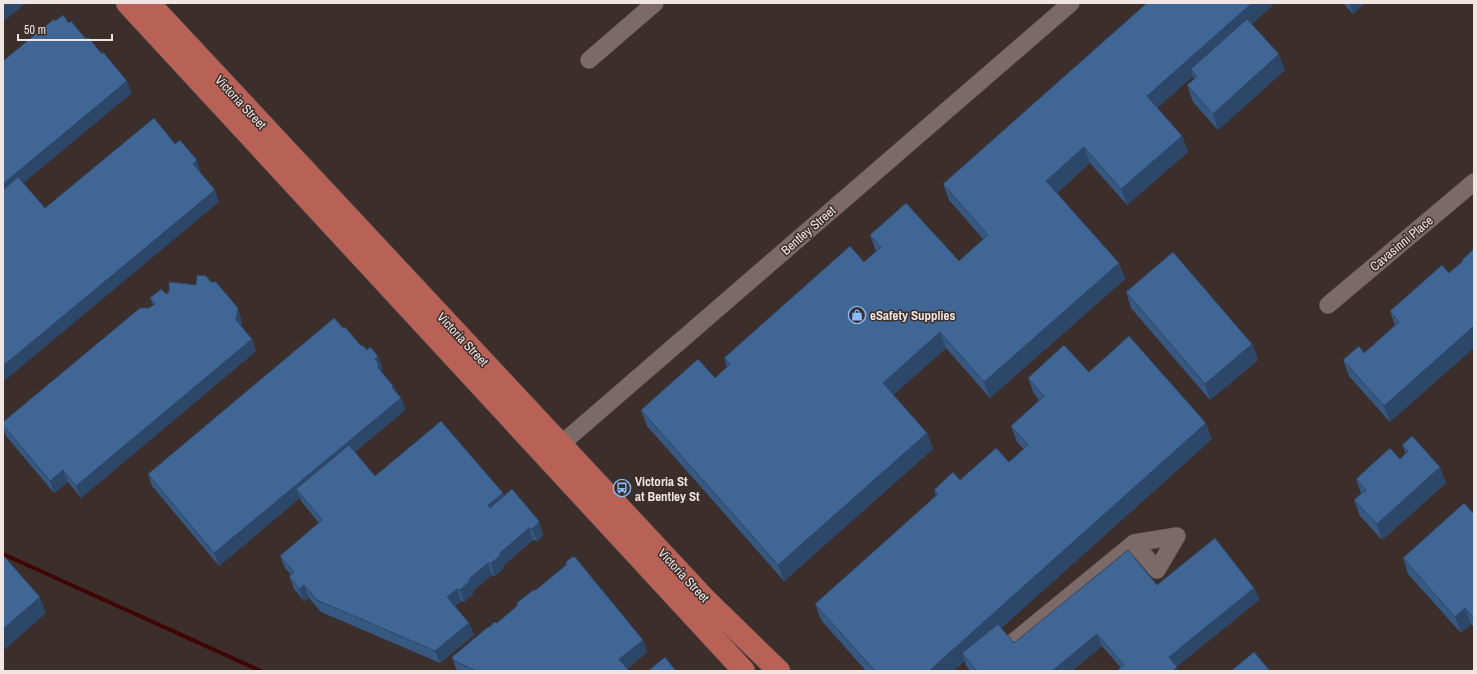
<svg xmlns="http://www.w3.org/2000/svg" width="1477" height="674" font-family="'Archivo Narrow',sans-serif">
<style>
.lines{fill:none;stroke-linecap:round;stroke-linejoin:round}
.stream{stroke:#400603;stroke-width:4}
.minor-casing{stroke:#574c4a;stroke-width:18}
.major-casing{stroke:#574c4a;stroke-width:23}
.minor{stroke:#7b6a67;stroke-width:17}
.major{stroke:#b86257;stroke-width:22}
.wall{fill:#375881}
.shaded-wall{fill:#2d4769}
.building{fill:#406696;stroke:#2d4769}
.labels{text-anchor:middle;stroke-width:3;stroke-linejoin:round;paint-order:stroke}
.street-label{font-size:13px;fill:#efe5e3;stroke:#3c2e2b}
.poi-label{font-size:13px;font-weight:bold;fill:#efe5e3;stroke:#3c2e2b;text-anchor:start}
</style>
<rect width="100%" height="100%" fill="#3c2e2b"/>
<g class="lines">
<!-- stream -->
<polyline class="stream" points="3,554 261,671"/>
<defs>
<g id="minor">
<polyline points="589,60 655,3"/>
<polyline points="1328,305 1474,182"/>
<polyline points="552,452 1071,3"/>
<polyline points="978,671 1134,543 1177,536 1157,570 1134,543"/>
</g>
<g id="major">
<polyline points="127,3 744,671"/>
<polyline points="149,3 707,601 779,671"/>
</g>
</defs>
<!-- minor casing -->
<use href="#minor" class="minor-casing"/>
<!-- major casing -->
<use href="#major" class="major-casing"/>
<!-- minor -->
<use href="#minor" class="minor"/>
<!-- major -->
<use href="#major" class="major"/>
</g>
<!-- wall -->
<g class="wall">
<polygon points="1147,3 1275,3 1252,24 1285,70 1218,130 1193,102 1187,85 1194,79 1193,76 1157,108 1182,136 1188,152 1127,205 1090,163 1057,193 1119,263 1125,279 990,398 946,348 893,395 927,433 933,449 784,581 647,426 641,410 715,378 727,367 724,358 864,262 876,251 870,235 959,261 983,239 949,200 943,184"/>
<polygon points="1343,3 1365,3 1353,14"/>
<polygon points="1474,249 1390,422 1349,376 1343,360 1364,353 1395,325 1390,311 1449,273 1462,262 1462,260"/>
<polygon points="1126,292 1252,344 1258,360 1210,400 1131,308"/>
<polygon points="166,294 242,321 241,326 252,339 256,351 81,498 68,482 54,493 6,436 3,428 3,422 153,305 150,298"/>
<polygon points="343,328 383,369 381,370 381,371 393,386 396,392 401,398 405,410 355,452 375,476 504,496 543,533 542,537 537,541 533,540 504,565 504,568 495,576 492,575 473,591 473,594 464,602 461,601 455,606 469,623 474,635 440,663 321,612 309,598 304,601 294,589 289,576 291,575 285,568 280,556 319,523 301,501 300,498 219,566 152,486 148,474"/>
<polygon points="1089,372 1212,439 1001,628 1014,643 1157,585 1254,588 1259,600 1176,667 1178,671 1117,671 1121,668 1102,646 1072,671 971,671 966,666 965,661 953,671 866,671 821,620 815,604 936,496 934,490 1009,462 1024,449 1017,442 1011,426 1040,401 1034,394 1028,378"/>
<polygon points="1402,445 1446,483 1382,540 1360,516 1354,500 1361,493 1356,479 1400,459 1406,454"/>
<polygon points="1474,514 1474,627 1471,624 1461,633 1408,574 1403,558"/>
<polygon points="643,640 647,652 627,669 629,671 457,671 453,660"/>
</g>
<!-- shaded-wall -->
<g class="shaded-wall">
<polygon points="7,3 26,3 3,22 3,6"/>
<polygon points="1252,3 1275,3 1195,74 1191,69 1193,76 1153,112 1147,96"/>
<polygon points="1349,3 1365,3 1353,14"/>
<polygon points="1279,54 1285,70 1218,130 1213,114"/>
<polygon points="127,81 132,93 3,200 3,184"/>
<polygon points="1182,136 1188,152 1127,205 1121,189"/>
<polygon points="1084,147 1090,163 1052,197 1046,181"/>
<polygon points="197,160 201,173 197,176 193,164"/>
<polygon points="215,190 219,202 3,382 3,366"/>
<polygon points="1119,263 1125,279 990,398 984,382"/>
<polygon points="238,308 242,321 241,332 236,320"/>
<polygon points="1474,326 1474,348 1390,422 1384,406"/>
<polygon points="940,332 946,348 889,399 883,383"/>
<polygon points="252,339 256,351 81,498 76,486"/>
<polygon points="1252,344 1258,360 1210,400 1205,384"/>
<polygon points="378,356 383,369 381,370 384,377 382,378 375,359"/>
<polygon points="393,386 398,398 392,387"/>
<polygon points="401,398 405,410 302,496 296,489 300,498 219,566 214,553"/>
<polygon points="1206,423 1212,439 967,659 962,653 965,661 953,671 929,671"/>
<polygon points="927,433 933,449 784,581 778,565"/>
<polygon points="1440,467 1446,483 1382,540 1377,524"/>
<polygon points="63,470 68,482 54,493 50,481"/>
<polygon points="503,493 507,505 493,518 488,505"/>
<polygon points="539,521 543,533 542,537 537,541 532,529"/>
<polygon points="529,528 533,540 504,565 504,568 495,576 491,563 500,553"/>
<polygon points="488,563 492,575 473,591 473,594 464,602 460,590 469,579"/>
<polygon points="304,585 309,598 304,601 299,589"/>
<polygon points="1254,588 1259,600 1173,669 1169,657"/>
<polygon points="457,589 461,601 452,609 447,597"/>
<polygon points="40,597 46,613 3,651 3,629"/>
<polygon points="1465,608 1471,624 1461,633 1455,617"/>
<polygon points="469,623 474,635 440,663 435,651"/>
<polygon points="1097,634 1102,646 1072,671 1052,671"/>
<polygon points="643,640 647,652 624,671 619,659"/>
<polygon points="1177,667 1178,671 1172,671"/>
</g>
<!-- building -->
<g class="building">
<polygon points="3,3 7,3 3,6"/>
<polygon points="1147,3 1252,3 1147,96 1182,136 1121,189 1084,147 1046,181 1119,263 984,382 940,332 883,383 927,433 778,565 641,410 698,359 715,378 730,364 724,358 850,246 864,262 881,247 870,235 906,203 959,261 988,235 943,184"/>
<polygon points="63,15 69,23 71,21 86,39 88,37 102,54 103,52 127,81 3,184 3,61 54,19 55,21"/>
<polygon points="1247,19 1279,54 1213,114 1187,85 1197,77 1191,69"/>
<polygon points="154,118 175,144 180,140 197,160 193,164 215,190 3,366 3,190 18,177 45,208"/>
<polygon points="1474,249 1474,326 1384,406 1343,360 1359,346 1364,353 1399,322 1390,311 1442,265 1449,273 1463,261 1462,260"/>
<polygon points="1173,252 1252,344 1205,384 1126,292"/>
<polygon points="197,275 206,276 211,282 216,282 238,308 236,320 252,339 76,486 63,470 50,481 3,425 3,422 140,308 149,308 155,304 150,298 161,289 166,294 169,292 169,283 170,282 196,285"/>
<polygon points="334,318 343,328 345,327 361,346 362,345 367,350 370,347 378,356 375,359 379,365 377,366 393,386 392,387 401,398 214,553 148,474"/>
<polygon points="1129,336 1206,423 929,671 875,671 815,604 938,494 934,490 953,472 960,480 996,448 1009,462 1028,445 1011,426 1044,396 1028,378 1064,345 1089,372"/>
<polygon points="441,421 503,493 488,505 490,508 512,489 539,521 538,524 532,529 529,528 500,553 500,556 491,563 488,563 469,579 469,582 460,590 457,589 447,597 469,623 435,651 317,600 304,585 299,589 289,576 294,572 280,556 322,520 296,489 349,445 375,476"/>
<polygon points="1412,436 1440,467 1377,524 1354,500 1366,490 1356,479 1390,448 1400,459 1408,451 1402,445"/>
<polygon points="1464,503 1474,514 1474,618 1465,608 1455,617 1403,558"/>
<polygon points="1215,538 1254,588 1169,657 1177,667 1172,671 1117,671 1124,665 1097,634 1052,671 977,671 962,653 998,624 1014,643 1128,550 1157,585"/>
<polygon points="3,555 40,597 3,629"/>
<polygon points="572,557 575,557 643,640 619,659 629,671 476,671 453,660 452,657 488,627 490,627 494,622 497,623 517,606 517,603 533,590 536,590 566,565 566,562"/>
<polygon points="1254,652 1270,671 1231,671"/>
<polygon points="665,657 676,671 648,671"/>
</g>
<!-- icons -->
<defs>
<symbol id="shop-ring" viewBox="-11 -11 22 22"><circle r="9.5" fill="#3c2e2b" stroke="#87bbfc" stroke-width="1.5"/><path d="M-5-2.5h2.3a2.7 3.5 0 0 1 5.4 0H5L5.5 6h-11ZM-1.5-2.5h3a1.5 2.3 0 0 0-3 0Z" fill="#87bbfc"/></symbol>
<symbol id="bus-ring" viewBox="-11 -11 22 22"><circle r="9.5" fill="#3c2e2b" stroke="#87bbfc" stroke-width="1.5"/><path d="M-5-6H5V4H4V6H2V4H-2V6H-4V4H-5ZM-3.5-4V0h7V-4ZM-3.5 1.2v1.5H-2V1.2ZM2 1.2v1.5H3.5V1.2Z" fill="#87bbfc"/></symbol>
</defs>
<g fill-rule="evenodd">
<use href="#shop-ring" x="847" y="305" width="20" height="20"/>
<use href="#bus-ring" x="612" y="478" width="20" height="20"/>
</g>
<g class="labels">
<!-- street labels -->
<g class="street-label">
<text transform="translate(241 102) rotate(47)" y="5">Victoria Street</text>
<text transform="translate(808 230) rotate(-41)" y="5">Bentley Street</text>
<text transform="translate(1401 243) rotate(-40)" y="5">Cavasinni Place</text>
<text transform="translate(463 339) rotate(47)" y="5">Victoria Street</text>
<text transform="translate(684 575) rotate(47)" y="5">Victoria Street</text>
</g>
<!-- poi labels -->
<g class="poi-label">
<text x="870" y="320">eSafety Supplies</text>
<text x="635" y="486">Victoria St<tspan x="635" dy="15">at Bentley St</tspan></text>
</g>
</g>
<!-- border -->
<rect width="1477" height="674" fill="none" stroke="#efe5e3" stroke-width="8"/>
<!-- scale -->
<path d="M18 34v6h94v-6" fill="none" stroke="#efe5e3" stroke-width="2"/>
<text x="24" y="34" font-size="12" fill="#efe5e3" stroke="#3c2e2b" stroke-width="3" paint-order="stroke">50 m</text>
</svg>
